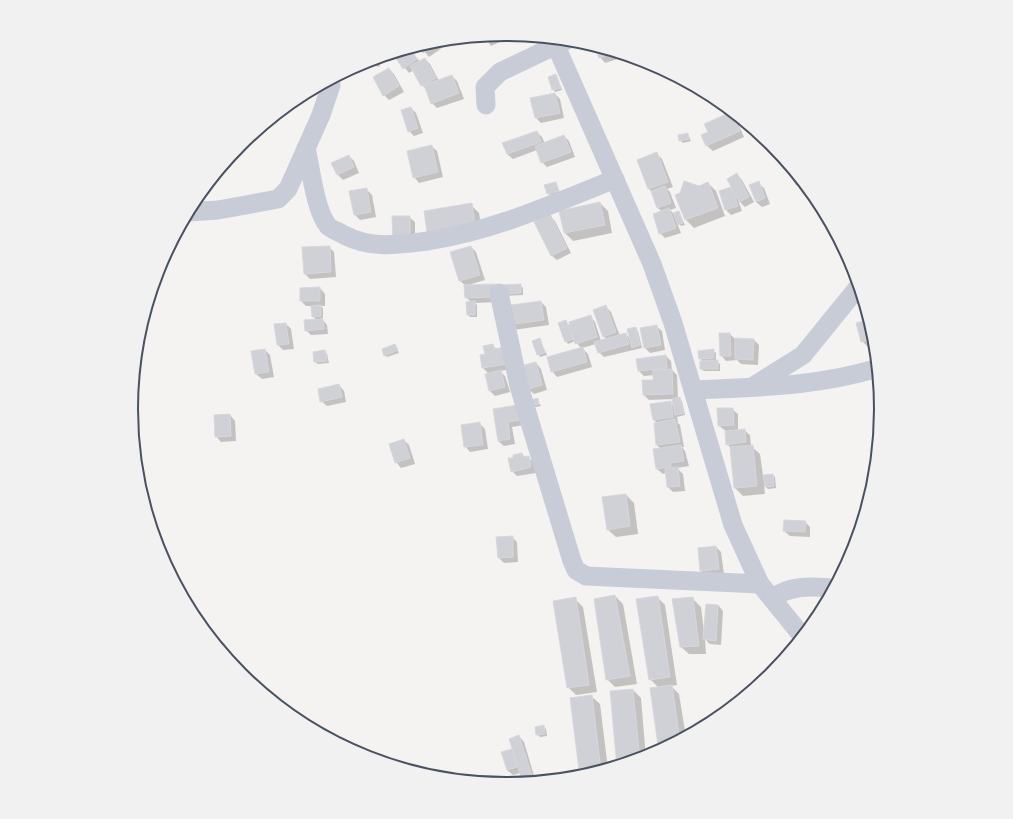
<svg xmlns="http://www.w3.org/2000/svg" width="1013" height="819" font-family="Rubik,sans-serif">
<style>
.shadow{fill:#0003}
.building{fill:#cfd1d6;stroke:#d7d7dd}
.lines{fill:none;stroke-linecap:round;stroke-linejoin:round}
.minor{stroke:#c7ccd6;stroke-width:19}
.rim{fill:none;stroke:#4a5260;stroke-width:2}
</style>
<rect width="100%" height="100%" fill="#f4f3f2"/>
<!-- shadow -->
<g class="shadow">
<polygon points="504,34 506,39 491,46 484,36"/>
<polygon points="514,35 530,36 518,39"/>
<polygon points="451,39 452,41 429,57 419,45 433,41"/>
<polygon points="596,46 627,56 605,63 600,57"/>
<polygon points="409,48 420,62 425,59 430,64 439,81 452,76 457,81 464,99 437,108 432,103 427,90 422,85 414,70 409,73 395,55"/>
<polygon points="380,57 382,59 379,67 364,62"/>
<polygon points="389,69 394,74 404,92 389,100 384,95"/>
<polygon points="556,75 562,90 555,92 549,78"/>
<polygon points="324,84 324,94 316,88"/>
<polygon points="555,94 560,99 564,118 541,123 536,118"/>
<polygon points="411,108 416,113 423,133 414,136 409,131"/>
<polygon points="731,113 736,119 744,137 713,151 707,146 702,135 709,132"/>
<polygon points="537,132 542,137 545,144 564,136 569,141 575,157 547,167 542,162 537,150 513,159 507,154"/>
<polygon points="688,134 691,141 683,143 680,140"/>
<polygon points="431,146 437,151 443,177 419,183 414,177"/>
<polygon points="657,154 662,159 673,187 667,189 670,192 676,208 670,210 674,214 679,212 685,225 681,226 677,223 681,233 665,238 660,233 662,212 658,208 652,192 649,189"/>
<polygon points="349,156 354,161 359,173 343,180 338,175 333,163"/>
<polygon points="737,174 742,180 754,202 745,207 738,200 742,211 731,215 726,210 720,192 733,187"/>
<polygon points="798,177 804,185 799,187 794,180"/>
<polygon points="556,183 560,193 550,196 545,186"/>
<polygon points="708,183 716,191 725,216 694,228 686,220 676,196"/>
<polygon points="758,183 764,188 770,204 762,207 756,202"/>
<polygon points="366,189 372,195 376,217 360,220 355,215"/>
<polygon points="600,203 608,211 612,233 573,241 565,233"/>
<polygon points="471,205 479,213 482,233 436,240"/>
<polygon points="550,216 555,221 571,253 557,260 551,255"/>
<polygon points="409,217 415,222 415,246 399,246"/>
<polygon points="329,247 334,252 336,277 310,279 305,274"/>
<polygon points="471,247 476,252 485,280 468,285 495,285 500,302 475,303 477,305 477,317 470,317 468,315 471,302 466,297 466,286 460,281"/>
<polygon points="520,285 523,288 523,295 505,296"/>
<polygon points="320,288 325,294 325,306 320,306 323,308 323,318 321,318 327,325 328,334 311,335 306,330 316,320 313,316 312,306 306,306 301,301"/>
<polygon points="541,302 546,307 549,325 513,330 508,325"/>
<polygon points="606,307 611,312 620,336 626,334 630,339 635,328 638,331 642,348 604,357 599,352 596,344 582,348 588,354 592,367 557,377 552,371 582,349 575,341 568,344 566,341 566,322 571,327 590,316 595,322 601,341 607,339 604,337"/>
<polygon points="286,324 291,329 294,349 283,350 278,345 276,325"/>
<polygon points="656,326 662,331 665,350 650,353 645,348"/>
<polygon points="720,334 730,334 735,339 754,340 759,345 758,365 741,364 737,360 726,361 721,355"/>
<polygon points="875,336 876,352 875,348 870,349 862,341"/>
<polygon points="540,340 547,355 540,357 534,341"/>
<polygon points="395,345 399,353 387,357 385,355"/>
<polygon points="493,345 511,369 500,371 505,376 510,392 495,396 490,391 489,374 483,368 486,355"/>
<polygon points="265,350 270,355 274,377 262,379 256,374"/>
<polygon points="713,350 716,353 716,361 720,364 720,371 704,371 701,369 703,362 700,358"/>
<polygon points="325,351 327,354 329,363 318,364 315,362 314,353"/>
<polygon points="666,356 671,361 672,370 677,375 678,399 682,401 685,415 677,417 678,422 677,422 680,425 684,447 682,447 685,451 689,466 677,468 683,474 685,491 673,492 668,487 666,473 663,474 657,469 654,450 661,449 657,445 655,423 657,423 653,419 670,402 675,407 673,399 649,400 644,395 643,381 654,381 654,375 644,376 639,371"/>
<polygon points="536,363 541,369 547,390 534,394 528,389"/>
<polygon points="339,385 344,391 346,402 327,406 321,401"/>
<polygon points="537,400 541,406 536,407 533,405"/>
<polygon points="516,406 524,425 512,427 515,444 504,446 498,441"/>
<polygon points="732,409 738,414 738,430 744,430 750,435 751,446 760,454 763,476 772,475 775,477 776,488 768,489 764,485 765,494 743,496 735,488 731,448 727,444 726,431 719,426"/>
<polygon points="230,415 235,421 236,441 221,442 216,436"/>
<polygon points="480,424 485,429 488,449 470,452 465,446"/>
<polygon points="404,440 409,445 415,464 401,468 396,462"/>
<polygon points="522,454 525,457 528,457 533,462 536,473 517,476 512,471 514,458"/>
<polygon points="626,495 634,503 638,534 616,537 607,529"/>
<polygon points="805,522 810,527 810,537 790,536 784,531"/>
<polygon points="512,537 517,542 518,562 504,563 498,557"/>
<polygon points="716,547 721,552 724,574 707,576 701,571"/>
<polygon points="615,596 623,604 637,684 615,687 607,679"/>
<polygon points="657,597 665,605 677,685 671,686 679,694 686,737 660,751 659,688 650,679"/>
<polygon points="692,598 701,607 704,633 718,605 723,611 721,645 710,644 705,639 706,654 689,654 680,646"/>
<polygon points="575,599 583,607 597,692 576,695 568,687"/>
<polygon points="633,690 641,698 646,758 618,766"/>
<polygon points="591,696 600,704 608,769 581,777"/>
<polygon points="544,727 546,729 547,736 540,737 537,734"/>
<polygon points="519,736 524,742 536,782 524,783 520,773 513,775 507,770 503,753 513,749"/>
</g>
<!-- building -->
<g class="building">
<polygon points="500,35 485,42 483,36"/>
<polygon points="433,41 440,41 423,53 418,46"/>
<polygon points="595,46 616,52 599,58"/>
<polygon points="410,48 417,59 403,69 394,55"/>
<polygon points="425,58 436,78 421,86 410,66"/>
<polygon points="389,68 399,86 383,96 373,77"/>
<polygon points="556,74 561,88 552,90 548,77"/>
<polygon points="452,75 459,93 431,104 424,85"/>
<polygon points="555,93 560,113 535,118 530,98"/>
<polygon points="411,107 418,128 408,132 401,110"/>
<polygon points="731,112 740,131 706,146 701,135 708,132 704,124"/>
<polygon points="537,131 541,142 507,154 502,143"/>
<polygon points="688,133 689,139 679,141 678,135"/>
<polygon points="564,135 571,152 541,163 535,146"/>
<polygon points="432,145 438,172 413,178 407,151"/>
<polygon points="657,152 668,182 648,189 637,160"/>
<polygon points="349,155 354,167 337,175 331,163"/>
<polygon points="737,173 749,197 739,202 727,179"/>
<polygon points="798,176 802,182 796,185 793,179"/>
<polygon points="684,181 699,186 708,182 718,208 685,220 675,195 680,193"/>
<polygon points="759,181 765,198 756,202 749,185"/>
<polygon points="556,182 559,191 547,194 544,185"/>
<polygon points="665,186 671,203 657,208 651,191"/>
<polygon points="731,187 738,206 725,210 719,191"/>
<polygon points="367,188 371,212 354,215 349,191"/>
<polygon points="600,202 605,225 564,233 559,211"/>
<polygon points="472,203 475,225 427,232 424,211"/>
<polygon points="669,208 676,228 659,234 653,214"/>
<polygon points="679,211 683,223 678,225 673,213"/>
<polygon points="550,214 567,248 551,256 534,222"/>
<polygon points="392,216 410,216 410,241 393,242"/>
<polygon points="330,246 331,272 304,274 302,247"/>
<polygon points="471,246 480,275 459,281 450,252"/>
<polygon points="495,284 495,297 465,298 464,285"/>
<polygon points="521,284 521,293 502,294 501,285"/>
<polygon points="320,287 320,301 300,301 300,288"/>
<polygon points="475,301 475,315 467,315 466,302"/>
<polygon points="541,301 544,320 507,325 504,306"/>
<polygon points="321,305 321,316 312,317 311,306"/>
<polygon points="606,305 616,332 603,337 593,310"/>
<polygon points="591,315 597,337 575,344 569,322"/>
<polygon points="323,319 324,329 305,331 304,320"/>
<polygon points="870,319 875,336 876,351 875,352 871,339 861,342 856,323"/>
<polygon points="566,320 573,339 565,342 558,323"/>
<polygon points="286,323 289,344 277,345 274,324"/>
<polygon points="657,325 661,345 644,348 640,328"/>
<polygon points="636,327 640,345 632,348 627,329"/>
<polygon points="626,333 629,344 598,353 594,342"/>
<polygon points="719,333 730,333 731,356 720,356"/>
<polygon points="540,338 545,353 537,355 532,341"/>
<polygon points="735,338 754,339 753,360 735,359"/>
<polygon points="395,344 398,350 384,356 382,349"/>
<polygon points="493,344 494,349 504,347 507,364 482,368 480,355 485,354 483,346"/>
<polygon points="583,347 587,362 551,372 547,357"/>
<polygon points="265,349 269,372 255,374 251,351"/>
<polygon points="714,349 714,358 699,359 698,351"/>
<polygon points="325,350 327,361 314,362 313,352"/>
<polygon points="666,355 667,368 638,371 636,359"/>
<polygon points="718,360 718,369 700,369 700,361"/>
<polygon points="536,362 542,385 528,389 521,366"/>
<polygon points="672,369 673,394 643,395 642,380 653,380 653,370"/>
<polygon points="501,370 505,387 489,391 485,374"/>
<polygon points="339,384 342,397 320,402 318,389"/>
<polygon points="680,397 684,413 675,415 672,399"/>
<polygon points="538,398 539,404 532,405 531,400"/>
<polygon points="671,401 673,417 653,420 650,404"/>
<polygon points="517,405 519,420 508,422 510,439 498,441 493,409"/>
<polygon points="717,408 733,408 734,425 718,426"/>
<polygon points="230,414 231,436 215,437 214,415"/>
<polygon points="675,419 680,442 656,445 654,423"/>
<polygon points="480,422 483,445 464,447 461,425"/>
<polygon points="745,429 746,442 726,445 725,431"/>
<polygon points="404,439 410,458 395,463 389,444"/>
<polygon points="681,445 684,461 671,463 671,466 656,469 653,449"/>
<polygon points="753,445 757,486 734,488 730,447"/>
<polygon points="522,453 523,457 529,456 531,467 511,472 508,458 513,458 513,455"/>
<polygon points="678,467 680,486 667,487 665,468"/>
<polygon points="773,474 774,486 765,487 763,475"/>
<polygon points="626,494 630,526 607,530 602,497"/>
<polygon points="784,520 806,521 805,532 783,531"/>
<polygon points="513,536 513,557 498,558 496,537"/>
<polygon points="716,546 719,569 700,571 698,548"/>
<polygon points="615,595 630,676 606,680 594,599"/>
<polygon points="658,596 670,677 649,680 636,599"/>
<polygon points="576,597 589,685 567,688 553,601"/>
<polygon points="693,597 699,646 680,647 672,599"/>
<polygon points="706,604 718,605 716,641 703,639"/>
<polygon points="672,685 680,741 659,752 650,688"/>
<polygon points="633,689 640,760 617,767 610,691"/>
<polygon points="592,695 601,771 580,778 570,698"/>
<polygon points="544,725 545,734 536,735 535,727"/>
<polygon points="519,735 534,782 523,783 509,739"/>
<polygon points="512,749 517,767 507,770 501,752"/>
</g>
<g class="lines">
<!-- minor -->
<g class="minor">
<polyline points="553,39 652,264 673,323 733,525 760,584 803,637"/>
<polyline points="486,105 485,87 500,72 567,40"/>
<path d="M306 148C311 169 315 210 328 226 332 230 340 232 344 235 371 249 397 245 427 241 493 231 553 204 615 179"/>
<polyline points="188,212 218,210 278,199 288,189 321,115 331,85 329,81"/>
<polyline points="499,293 519,386 572,561 576,570 586,576 760,584"/>
<polyline points="752,387 803,355 859,286"/>
<path d="M694 390C758 387 815 387 878 368"/>
<path d="M773 598C791 584 813 587 835 588"/>
</g>
</g>
<!-- crop -->
<path d="M0 0H1013V819H0ZM138 409a368 368 0 1 1 736 0a368 368 0 1 1-736 0Z" fill="#f1f1f2" fill-rule="evenodd"/>
<path class="rim" d="M138 409a368 368 0 1 1 736 0a368 368 0 1 1-736 0Z"/>
</svg>
